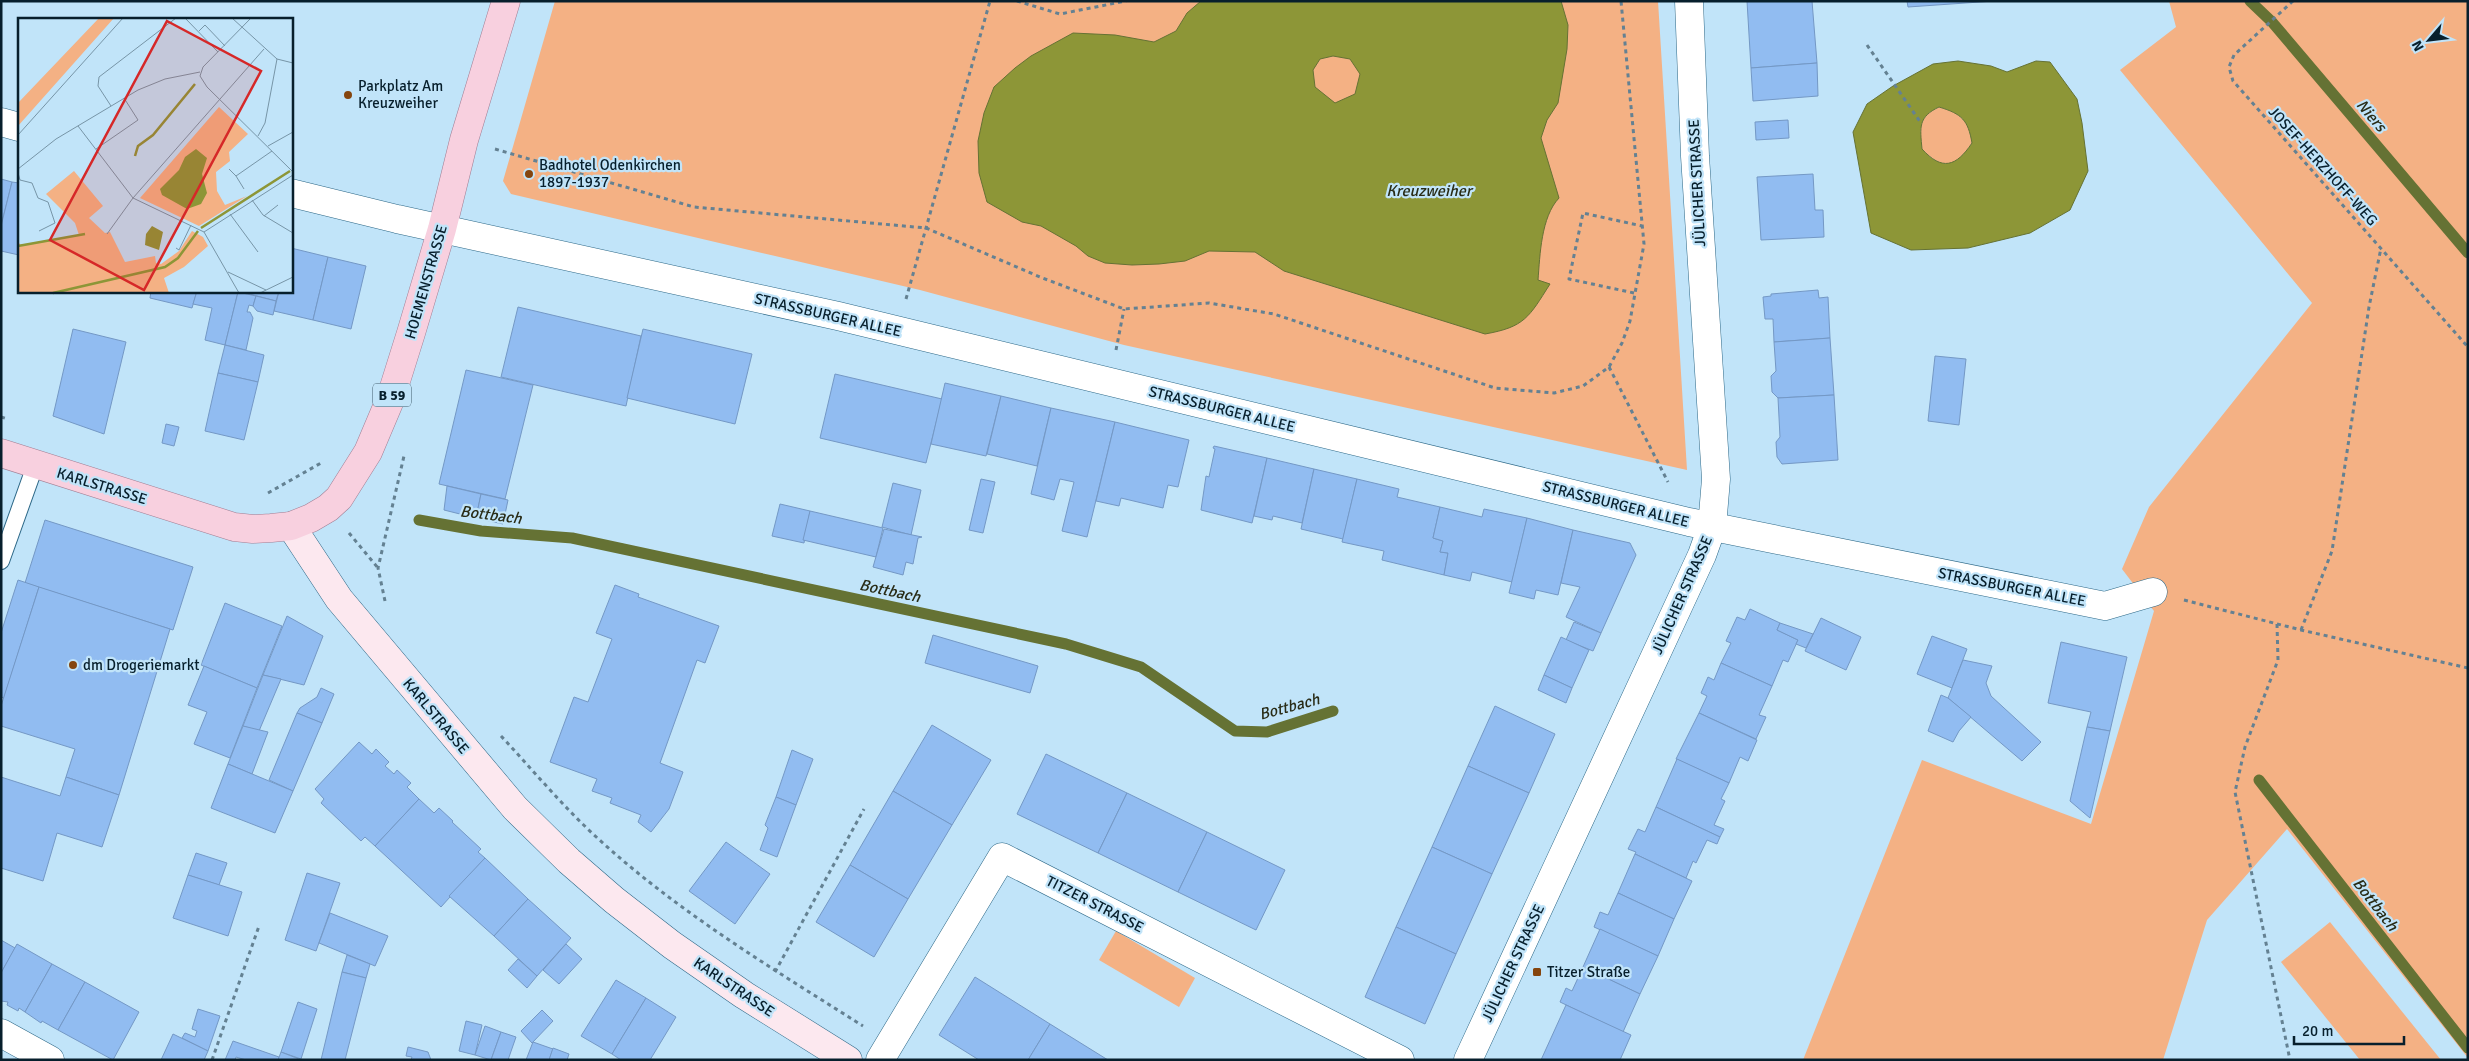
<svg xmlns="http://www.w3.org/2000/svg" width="2469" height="1061" font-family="Signika,sans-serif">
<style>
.green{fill:#f4b184}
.water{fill:#8d9637;stroke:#657234;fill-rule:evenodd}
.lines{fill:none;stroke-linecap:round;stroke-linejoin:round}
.stream{stroke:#657234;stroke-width:11}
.building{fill:#91bcf1;stroke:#7498c5}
.lane-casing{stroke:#2d6887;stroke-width:18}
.street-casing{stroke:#2d6887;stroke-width:29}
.secondary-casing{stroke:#2d6887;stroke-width:29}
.primary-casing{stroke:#a17e93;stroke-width:29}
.path{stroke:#648192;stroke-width:3;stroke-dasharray:4 4;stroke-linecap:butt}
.lane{stroke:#fff;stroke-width:16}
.street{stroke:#fff;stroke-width:28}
.secondary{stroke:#fce8ef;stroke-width:28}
.primary{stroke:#f8d0df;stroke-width:28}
.poi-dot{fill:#85450e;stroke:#c1e4f9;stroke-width:2}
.labels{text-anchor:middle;stroke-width:4.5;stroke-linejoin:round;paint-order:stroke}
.shield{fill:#c1e4f9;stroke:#3f5a6a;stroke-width:1}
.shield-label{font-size:14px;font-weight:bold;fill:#071f2c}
.poi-label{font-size:15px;fill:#071f2c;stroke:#c1e4f9;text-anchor:start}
.street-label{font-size:15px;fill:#071f2c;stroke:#c1e4f9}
.water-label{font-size:16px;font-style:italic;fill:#292c17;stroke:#c1e4f9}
.inset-river{fill:none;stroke:#8d9637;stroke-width:2.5}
.inset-road{fill:none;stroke:#7795a7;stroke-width:1}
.view{fill:#d62828;fill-opacity:0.15;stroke:#d62828;stroke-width:2.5}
.inset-edge{fill:none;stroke:#071f2c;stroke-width:2.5}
</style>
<rect width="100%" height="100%" fill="#c1e4f9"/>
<!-- green -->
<g class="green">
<polygon points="555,1 1658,1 1687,470 1124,345 920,290 511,194 503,181"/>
<polygon points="2169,1 2468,1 2468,1058 2287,829 2207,920 2163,1060 1803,1060 1922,760 2091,824 2154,611 2122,569 2149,507 2312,303 2120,70 2176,27"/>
<path d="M1939 107C1962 114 1968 120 1972 143 1956 167 1943 171 1922 149 1920 127 1918 117 1939 107Z"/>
<polygon points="2330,922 2441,1060 2360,1060 2281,962"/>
<polygon points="1116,931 1195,978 1179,1007 1099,960"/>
</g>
<!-- water -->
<g class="water">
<path d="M1201 1H1561L1568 25 1567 49 1558 103 1547 120 1541 138 1559 198C1541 217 1540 255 1538 280L1550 284C1529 317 1525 327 1485 334L1284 271 1255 252 1209 251 1185 261 1159 264 1132 265 1105 263 1088 256 1076 246 1041 226 1022 222 987 202 979 173 978 141 984 113 994 87 1015 68 1031 56 1073 33 1115 35 1154 42 1176 31 1187 13ZM1333 56 1350 59 1360 74 1355 94 1335 103 1315 87 1313 70 1320 59Z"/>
<path d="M1958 61 1991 66 2007 72 2036 61 2050 62 2077 99 2082 123 2088 171 2070 210 2030 233 1968 248 1911 250 1871 233 1853 132 1867 104 1893 86 1933 64ZM1939 107C1962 114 1968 120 1972 143 1956 167 1942 171 1922 149 1920 127 1918 117 1939 107Z"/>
</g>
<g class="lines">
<!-- stream -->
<g class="stream">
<polyline points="2250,1 2272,22 2468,253"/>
<polyline points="419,520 481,531 572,538 1066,644 1141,667 1235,731 1267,732 1333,711"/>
<polyline points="2259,780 2468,1048"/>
</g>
</g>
<!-- building -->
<g class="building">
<polygon points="1747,1 1812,1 1817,63 1751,68"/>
<polygon points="1907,1 1994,1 1908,7"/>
<polygon points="1817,63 1818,96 1753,101 1751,68"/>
<polygon points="1788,120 1789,138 1756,140 1755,122"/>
<polygon points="1813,174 1815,210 1823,210 1824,237 1761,240 1757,177"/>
<polygon points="1,179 12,182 1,226"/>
<polygon points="12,182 19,183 19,255 1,251 1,226"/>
<polygon points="291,248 328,257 313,320 274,311 279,291 291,291"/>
<polygon points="328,257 366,266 351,329 313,320"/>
<polygon points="1818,290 1819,298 1828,297 1830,338 1774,342 1773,319 1765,319 1763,297 1771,296 1771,294"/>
<polygon points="151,291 197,291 192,308 150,298"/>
<polygon points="197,291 238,292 225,345 205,340 212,308 193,304"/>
<polygon points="238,291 279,291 276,301"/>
<polygon points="238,292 256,296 253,306 249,305 247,312 250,312 253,318 246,350 225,345"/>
<polygon points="256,296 276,301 273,315 257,311 253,306"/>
<polygon points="518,307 641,336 626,406 501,377"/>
<polygon points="73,329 126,342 104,434 53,416"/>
<polygon points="643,329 752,354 735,424 627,398"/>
<polygon points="1830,338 1834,395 1778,398 1772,392 1771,376 1776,371 1774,342"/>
<polygon points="225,345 264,355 258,382 218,373"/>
<polygon points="1935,356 1966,359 1959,425 1928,421"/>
<polygon points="466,370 533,385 505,499 439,484"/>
<polygon points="218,373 258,382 244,440 205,431"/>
<polygon points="835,374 942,399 926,463 820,438"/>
<polygon points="945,383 1001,396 986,456 931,444"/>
<polygon points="1834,395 1838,460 1782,464 1777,457 1776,442 1780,437 1778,398"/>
<polygon points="1001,396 1051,408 1037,466 987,454"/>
<polygon points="1051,408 1115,422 1087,537 1062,531 1074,482 1060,479 1054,500 1031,494"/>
<polygon points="1115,422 1189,440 1178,487 1168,485 1163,508 1121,498 1119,506 1096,501"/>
<polygon points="166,424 179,427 174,446 162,443"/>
<polygon points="1214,446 1267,458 1252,523 1201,510 1206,476 1209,477 1215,449 1213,448"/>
<polygon points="1267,458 1314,469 1302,523 1273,516 1272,520 1254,516"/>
<polygon points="1314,469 1357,479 1343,539 1301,529"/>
<polygon points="981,479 995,482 983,533 969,530"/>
<polygon points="1357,479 1399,489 1397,497 1440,507 1433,538 1443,541 1440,552 1448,553 1444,575 1382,560 1384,551 1342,542"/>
<polygon points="893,483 921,490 911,535 882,527"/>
<polygon points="447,486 481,494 476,518 444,510"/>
<polygon points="481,494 508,500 503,524 476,518"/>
<polygon points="780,504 810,511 804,543 772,536"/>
<polygon points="1440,507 1482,517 1484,509 1527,518 1512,582 1472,572 1470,581 1444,575 1448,553 1440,552 1443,541 1433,538"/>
<polygon points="810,511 883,528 876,557 803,540"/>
<polygon points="1527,518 1573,530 1558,595 1536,590 1534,599 1509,593"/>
<polygon points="45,520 193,567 173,630 25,583"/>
<polygon points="884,529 922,537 918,538 913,564 906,562 903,575 873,567"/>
<polygon points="1573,530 1630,543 1636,555 1601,633 1566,617 1580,587 1561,583"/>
<polygon points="18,580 39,587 4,698 1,697 1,633"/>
<polygon points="615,585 639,594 638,597 719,626 705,663 697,660 660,763 683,772 669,809 651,832 638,822 641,815 610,803 612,798 592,791 597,779 550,762 574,697 588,702 612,639 596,633"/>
<polygon points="39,587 170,629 119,795 66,777 75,749 1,726 1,706"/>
<polygon points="225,603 282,626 257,688 201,665"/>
<polygon points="1750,609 1780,623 1777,630 1798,640 1788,662 1783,660 1772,686 1721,663 1731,643 1726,641 1737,617 1745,620"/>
<polygon points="287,616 323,636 304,685 263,675"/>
<polygon points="1821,618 1861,637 1846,670 1805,651"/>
<polygon points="1574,622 1601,633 1593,651 1566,640"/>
<polygon points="1780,623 1813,634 1806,648 1796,644 1798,640 1777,630"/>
<polygon points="933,635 1038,666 1030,693 925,663"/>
<polygon points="1932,636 1967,649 1952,688 1917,674"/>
<polygon points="1561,637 1589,650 1572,688 1544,675"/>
<polygon points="2061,642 2127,657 2110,731 2087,727 2091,712 2048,703"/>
<polygon points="1963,660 1992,666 1986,683 1991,696 2041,742 2022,761 1948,698"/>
<polygon points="1721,663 1772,686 1759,715 1766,717 1756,739 1699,713 1707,696 1701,693 1708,677 1714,680"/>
<polygon points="204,666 257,688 230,758 194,744 207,712 188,705"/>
<polygon points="263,675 281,679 259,731 243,726"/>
<polygon points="1544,675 1572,688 1566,703 1538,690"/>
<polygon points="321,688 334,694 322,723 297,713 300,708 317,697"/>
<polygon points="1941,695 1948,698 1971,717 1959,731 1953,742 1928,731"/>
<polygon points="1495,706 1555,734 1529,793 1468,766"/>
<polygon points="297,713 322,723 293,791 269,780"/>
<polygon points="1699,713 1757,740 1748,761 1740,757 1729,783 1676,759"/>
<polygon points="932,725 991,760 952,825 893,791"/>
<polygon points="243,726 268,732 252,774 228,764"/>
<polygon points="2087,727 2110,731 2090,818 2070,801"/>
<polygon points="359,742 372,754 376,749 389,762 385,766 394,774 397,770 411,783 407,787 419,799 375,846 365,837 361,841 321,803 324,799 315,789"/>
<polygon points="792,750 813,759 796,805 776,797"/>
<polygon points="1046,754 1127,793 1098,853 1017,814"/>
<polygon points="1677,759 1729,783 1721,799 1725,801 1714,825 1724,829 1720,837 1656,807"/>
<polygon points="228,764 293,791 275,833 211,808"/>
<polygon points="1468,766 1529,793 1492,874 1432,847"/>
<polygon points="1,777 60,796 66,777 119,795 102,847 57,833 43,881 1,868"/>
<polygon points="893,791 952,825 908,899 850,865"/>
<polygon points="1127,793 1207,832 1178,892 1098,853"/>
<polygon points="776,797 796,805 777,857 760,850 768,828 765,825"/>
<polygon points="419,799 434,813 439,808 453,821 452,822 481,849 478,852 485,858 441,907 375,846"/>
<polygon points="1656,807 1720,837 1717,844 1707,840 1696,863 1693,861 1686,878 1635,854 1636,852 1628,849 1638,829 1645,832"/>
<polygon points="1207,832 1285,870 1256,930 1178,892"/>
<polygon points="726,842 770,874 735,924 689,891"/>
<polygon points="1432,847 1492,874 1456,954 1396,927"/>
<polygon points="196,853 227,863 219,885 188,875"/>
<polygon points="1635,854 1692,881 1674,919 1618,893"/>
<polygon points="485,858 528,899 494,936 449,896"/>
<polygon points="850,865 908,899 874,957 816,922"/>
<polygon points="307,873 340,883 316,951 285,940"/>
<polygon points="188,875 242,892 228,936 173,918"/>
<polygon points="1618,893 1674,919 1658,956 1594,927 1600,912 1608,915"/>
<polygon points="528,899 571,938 537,976 494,936"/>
<polygon points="330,913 388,936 375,966 319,943"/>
<polygon points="1396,927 1456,954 1425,1024 1365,997"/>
<polygon points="1600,929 1658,956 1640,994 1583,967"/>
<polygon points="1,940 15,948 1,973"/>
<polygon points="17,944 52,964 25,1012 19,1008 18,1011 7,1005 8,1002 1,1001 1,973"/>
<polygon points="566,944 582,959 559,984 543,970"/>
<polygon points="347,955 370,964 366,978 342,972"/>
<polygon points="518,959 537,976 527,988 508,970"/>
<polygon points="52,964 85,982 58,1030 42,1021 41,1023 25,1012"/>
<polygon points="1583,967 1640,994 1623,1032 1560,1002 1566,988 1572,991"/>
<polygon points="342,972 366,978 345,1060 321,1060"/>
<polygon points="975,977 1050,1024 1028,1060 979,1060 939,1035"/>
<polygon points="616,980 646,998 612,1054 581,1036"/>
<polygon points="85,982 139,1012 113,1060 58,1030"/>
<polygon points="646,998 676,1017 650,1060 621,1060 612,1054"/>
<polygon points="298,1002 317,1009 301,1059 281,1052"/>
<polygon points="1566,1005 1631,1035 1620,1060 1541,1060"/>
<polygon points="198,1009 220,1016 208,1051 182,1038 185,1033 195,1037 197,1031 192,1029"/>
<polygon points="542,1010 553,1021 532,1043 521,1031"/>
<polygon points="466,1021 482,1025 475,1055 459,1051"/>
<polygon points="1050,1024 1108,1060 1028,1060"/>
<polygon points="485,1026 501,1032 491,1060 475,1055"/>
<polygon points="501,1032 516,1037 508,1060 491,1060"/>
<polygon points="173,1034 208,1051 204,1060 161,1060"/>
<polygon points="233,1041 279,1057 278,1060 246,1060 236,1057 235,1060 225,1060"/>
<polygon points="533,1042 553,1049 549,1060 526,1060"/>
<polygon points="408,1047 428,1052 431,1060 411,1060 412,1057 406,1056"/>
<polygon points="553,1048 569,1054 567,1060 549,1060"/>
<polygon points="281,1052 299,1059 299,1060 278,1060"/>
</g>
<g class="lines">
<defs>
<polyline id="lane" points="1,561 35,466"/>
<g id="street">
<polyline points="1,122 19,127"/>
<polyline points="291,193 397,219 838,316 1689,522 2105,606 2153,592"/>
<polyline points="1,1033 50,1060"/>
<polyline points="880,1060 1002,857 1400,1060"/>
<polyline points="1468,1060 1702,555 1712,527 1716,479 1695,156 1689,1"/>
</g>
<polyline id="secondary" points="291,526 339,599 515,808 569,861 614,900 672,945 744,995 848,1060"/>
<polyline id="primary" points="1,453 234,527 253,529 271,528 291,526 311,518 328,508 339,498 368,452 390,400 411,333 442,229 464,140 506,1"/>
</defs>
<!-- lane casing -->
<use href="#lane" class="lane-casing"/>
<!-- street casing -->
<use href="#street" class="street-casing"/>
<!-- secondary casing -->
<use href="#secondary" class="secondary-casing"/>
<!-- primary casing -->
<use href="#primary" class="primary-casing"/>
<!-- path -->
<g class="path">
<polyline points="1017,1 1060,14 1126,1"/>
<polyline points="2293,1 2234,55 2229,67 2233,81 2468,347"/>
<polyline points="1867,45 1921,123"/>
<polyline points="495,149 694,207 926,228 1040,277 1124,309 1209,303 1274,314 1495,388 1554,393 1583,386 1609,367 1622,343 1630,321 1644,244 1621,1"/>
<polyline points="1634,293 1569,279 1583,213 1642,226"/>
<polyline points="906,299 990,1"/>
<polyline points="1116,350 1124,309"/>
<polyline points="1609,367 1668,482"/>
<polyline points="1,417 8,419"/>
<polyline points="268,493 321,463"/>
<polyline points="349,533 378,568"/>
<polyline points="2184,600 2301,630 2468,668"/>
<polyline points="385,601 378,568 404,456"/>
<polyline points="2277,624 2278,660 2245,747 2235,792 2290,1060"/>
<polyline points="2301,630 2332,551 2369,307 2381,248"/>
<path d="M501 736C531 768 560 803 592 833 673 909 770 967 863 1026"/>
<polyline points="775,972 864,809"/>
<polyline points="212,1060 259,926"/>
</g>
<!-- lane -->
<use href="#lane" class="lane"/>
<!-- street -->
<use href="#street" class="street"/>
<!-- secondary -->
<use href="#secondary" class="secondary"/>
<!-- primary -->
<use href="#primary" class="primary"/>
</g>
<!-- markers -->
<g class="poi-dot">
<circle cx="348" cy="95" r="5"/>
<circle cx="529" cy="174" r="5"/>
<circle cx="73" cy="665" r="5"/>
<rect x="1532" y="967" width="10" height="10" rx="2.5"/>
</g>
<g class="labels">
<!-- shield labels -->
<rect class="shield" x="373" y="383.5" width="38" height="23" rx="4"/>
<g class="shield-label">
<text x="392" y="400">B 59</text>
</g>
<!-- poi labels -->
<g class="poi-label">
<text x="358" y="91">Parkplatz Am<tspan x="358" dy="17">Kreuzweiher</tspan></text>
<text x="539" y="170">Badhotel Odenkirchen<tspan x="539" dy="17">1897-1937</tspan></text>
<text x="83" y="670">dm Drogeriemarkt</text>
<text x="1547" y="977">Titzer Straße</text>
</g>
<!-- street labels -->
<g class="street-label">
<text transform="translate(2323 166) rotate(48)" y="5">JOSEF-HERZHOFF-WEG</text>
<text transform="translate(1697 183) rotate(-93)" y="5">JÜLICHER STRASSE</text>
<text transform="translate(426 282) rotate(-74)" y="5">HOEMENSTRASSE</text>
<text transform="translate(828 315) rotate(13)" y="5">STRASSBURGER ALLEE</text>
<text transform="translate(1222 409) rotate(14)" y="5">STRASSBURGER ALLEE</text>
<text transform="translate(102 486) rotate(17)" y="5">KARLSTRASSE</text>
<text transform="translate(1616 504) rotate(14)" y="5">STRASSBURGER ALLEE</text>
<text transform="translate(2012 587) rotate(11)" y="5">STRASSBURGER ALLEE</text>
<text transform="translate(1682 595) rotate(-66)" y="5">JÜLICHER STRASSE</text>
<text transform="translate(436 716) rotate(50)" y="5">KARLSTRASSE</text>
<text transform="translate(1095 904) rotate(27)" y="5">TITZER STRASSE</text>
<text transform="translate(1513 963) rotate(-65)" y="5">JÜLICHER STRASSE</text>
<text transform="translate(734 987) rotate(34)" y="5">KARLSTRASSE</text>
</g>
<!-- water labels -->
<g class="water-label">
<text transform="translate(2372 115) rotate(50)" y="6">Niers</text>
<text x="1429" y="196">Kreuzweiher</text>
<text transform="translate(491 514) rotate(7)" y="6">Bottbach</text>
<text transform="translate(890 590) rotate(12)" y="6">Bottbach</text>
<text transform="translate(1289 706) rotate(-15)" y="6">Bottbach</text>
<text transform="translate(2376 904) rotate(52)" y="6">Bottbach</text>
</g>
</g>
<!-- overview -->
<g transform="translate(18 18)">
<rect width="275" height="275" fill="#c1e4f9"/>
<path d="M81 0H96L0 108V85ZM201 89 230 116 211 134 212 143 198 154 199 173 207 187 229 178 181 208 122 180ZM56 153 85 188 71 200 87 215 92 214 107 244 137 238 138 245 143 246 161 233 174 213 185 219 190 228 166 249 146 260 151 275H0V224L3 227 61 217 57 205 28 176Z" fill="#f4b184"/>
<path d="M178 131 189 140 184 156 189 175 183 186 169 191 144 177 142 171 161 152 167 139ZM134 208 145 214 141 232 127 227 128 216Z" fill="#8d9637"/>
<path class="inset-river" d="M117 138 120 128 135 117 177 66M183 210 272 153M0 228 67 216M35 275 147 249 160 240 180 213"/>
<path class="inset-road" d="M167 0 200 34M214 0 259 41 275 45M233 0 185 49 182 58 189 69 275 154M181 13 187 7 207 28M93 88 80 68 81 59 158 0M60 108 115 180 186 214 221 275M0 117 105 0M240 118 247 105 259 41M250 128 275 114M78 131 120 102 106 80M0 151 38 121 120 72 147 61 182 54M211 151 218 158 254 133M0 155 2 162 14 165 20 180 30 184 37 205 21 213M218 158 226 171M234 182 245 197 275 215M212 196 240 234M246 198 260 187M186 214 275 157M89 216 115 180 246 31M158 230 161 232 173 207M210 254 248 272M242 275 275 259"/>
<path class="view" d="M149 3 243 53 126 272 32 222Z"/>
<rect width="275" height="275" class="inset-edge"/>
</g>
<!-- border -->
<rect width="2469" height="1061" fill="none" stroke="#071f2c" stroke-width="5"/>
<!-- north arrow -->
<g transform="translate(2429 40) rotate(242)" stroke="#c1e4f9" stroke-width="4" paint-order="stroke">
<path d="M0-4L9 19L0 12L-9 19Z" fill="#071f2c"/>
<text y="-8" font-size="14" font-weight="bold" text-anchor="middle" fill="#071f2c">N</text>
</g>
<!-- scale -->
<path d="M2294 1036v8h110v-8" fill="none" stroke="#071f2c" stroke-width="2.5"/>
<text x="2302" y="1036" font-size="15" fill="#071f2c" stroke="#c1e4f9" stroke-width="4" paint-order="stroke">20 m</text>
</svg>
